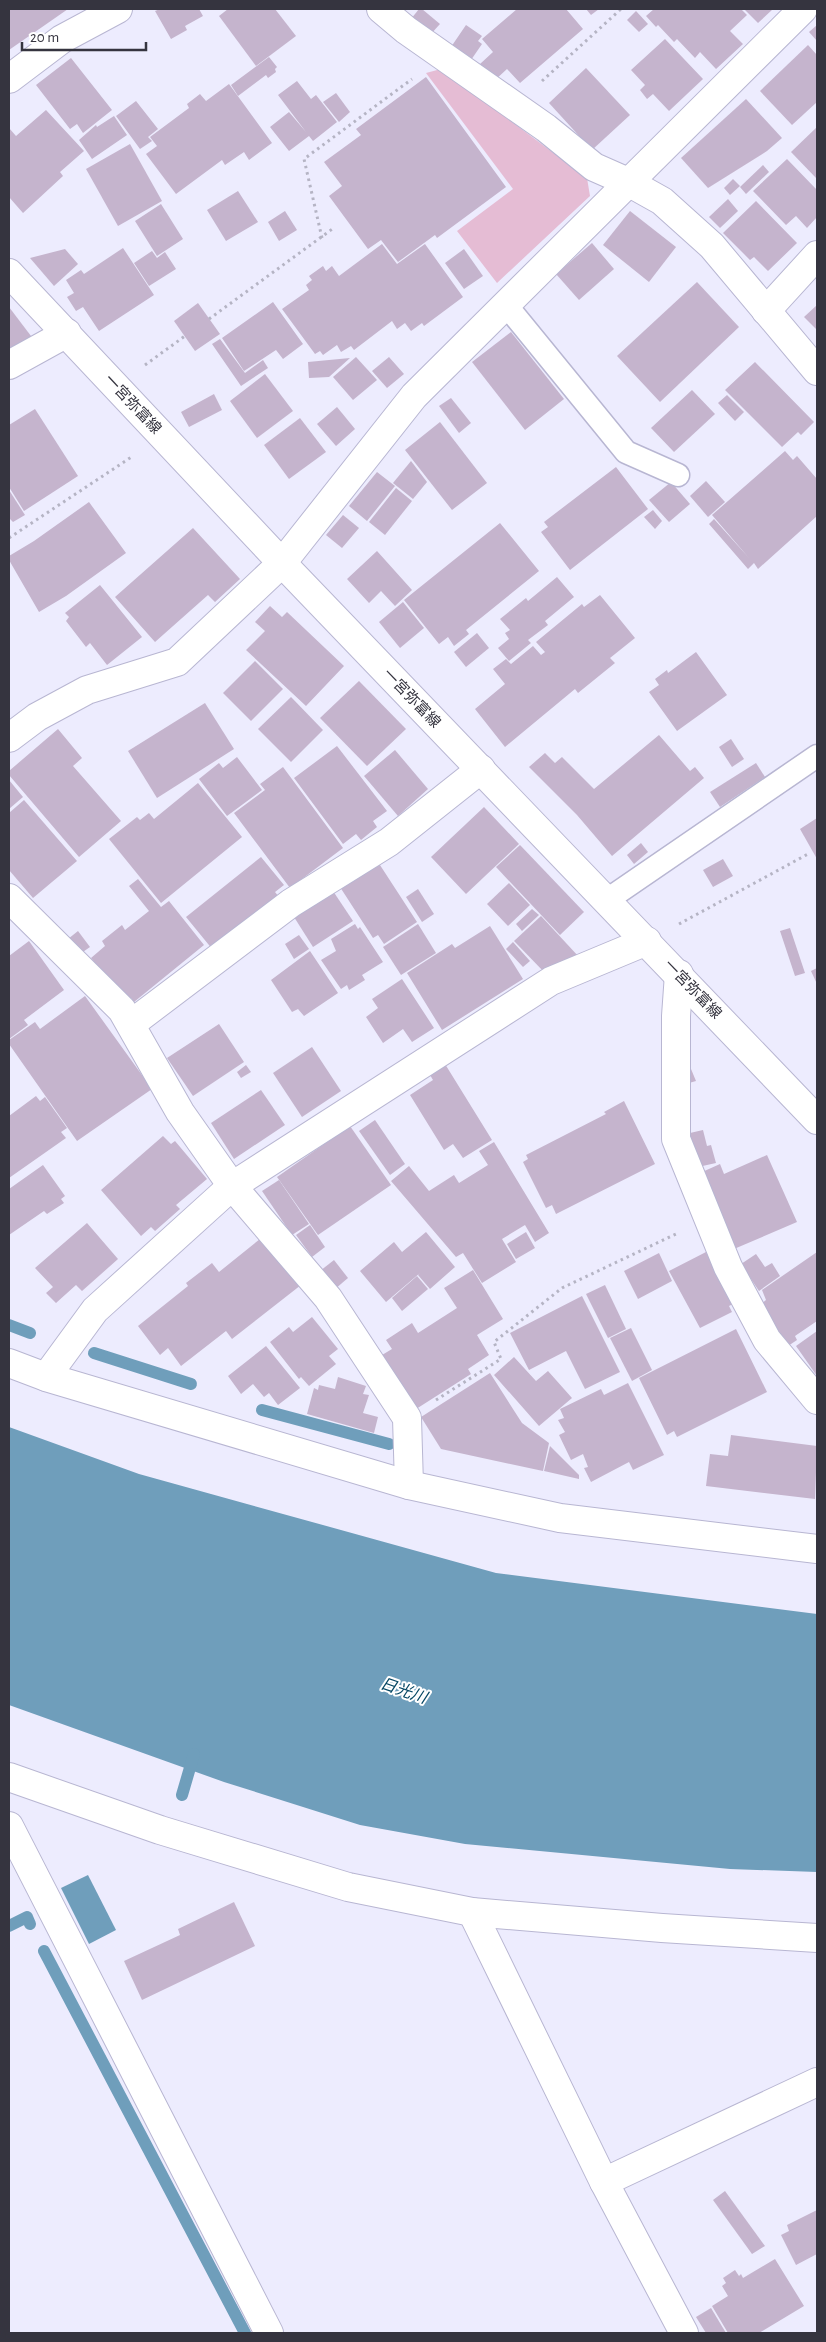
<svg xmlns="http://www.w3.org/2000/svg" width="826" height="2342" font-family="'Alegreya Sans','Noto Sans JP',sans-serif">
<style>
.green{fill:#e5bcd4}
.water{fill:#6f9ebb}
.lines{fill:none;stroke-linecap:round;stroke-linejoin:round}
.stream{stroke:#6f9ebb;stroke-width:12}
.building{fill:#c5b4cd}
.lane-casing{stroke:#b8b6d2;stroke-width:25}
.street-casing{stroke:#b8b6d2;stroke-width:30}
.secondary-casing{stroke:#b8b6d2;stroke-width:30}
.path{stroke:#b5b4c4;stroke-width:3;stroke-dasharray:2.5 4;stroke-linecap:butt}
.lane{stroke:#fff;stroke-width:22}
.street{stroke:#fff;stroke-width:28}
.secondary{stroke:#fff;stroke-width:28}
.labels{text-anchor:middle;stroke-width:4;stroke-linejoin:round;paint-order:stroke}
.street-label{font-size:15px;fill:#35343f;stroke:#fff}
.water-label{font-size:16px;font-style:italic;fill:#054663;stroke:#fff}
</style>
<rect width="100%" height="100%" fill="#edecfe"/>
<!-- green -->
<polygon class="green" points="441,69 587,178 590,196 497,283 457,231 513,189 426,73"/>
<!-- water -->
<g class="water">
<polygon points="9,1427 139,1474 496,1573 817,1614 817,1872 730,1869 465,1844 360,1825 224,1782 9,1705"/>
<polygon points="88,1875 116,1930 89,1944 61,1888"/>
</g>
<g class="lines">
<!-- stream -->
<g class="stream">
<polyline points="9,1325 30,1333"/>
<polyline points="94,1353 191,1384"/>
<polyline points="262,1410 389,1444"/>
<polyline points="182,1795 194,1754"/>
<polyline points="9,1926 27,1917 30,1924"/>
<polyline points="44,1951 245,2333"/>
</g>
</g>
<!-- building -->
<g class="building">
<polygon points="9,9 68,9 9,50"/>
<polygon points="160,9 199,9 203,16 185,26 187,30 171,39 155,11"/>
<polygon points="228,9 275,9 296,36 256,66 219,16"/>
<polygon points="419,9 422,9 440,24 430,35 411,19"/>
<polygon points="517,9 566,9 583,29 520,83 507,69 494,81 480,64 493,52 482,39"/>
<polygon points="586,9 599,9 591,15"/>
<polygon points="654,9 741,9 747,15 730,31 743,44 716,69 700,52 695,58 677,39 674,42 658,25 656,27 646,16"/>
<polygon points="744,9 773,9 758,23"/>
<polygon points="636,11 648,24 639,32 627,20"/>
<polygon points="466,25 482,36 478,41 482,44 471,60 451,47"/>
<polygon points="817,25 817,41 809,32"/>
<polygon points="665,39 703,79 669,111 653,94 647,99 640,90 645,85 631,70"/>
<polygon points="808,45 817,55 817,102 792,125 760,91"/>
<polygon points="269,57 277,67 275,69 276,72 268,78 266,75 238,96 231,85"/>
<polygon points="71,58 112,110 83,133 77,124 70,129 36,85"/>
<polygon points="586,68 630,115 592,150 549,103"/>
<polygon points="426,77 506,187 437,238 435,235 398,262 381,240 368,249 329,196 342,186 324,162 361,135 356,129"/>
<polygon points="297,81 311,99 316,95 337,122 313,141 309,136 289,151 270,127 289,112 306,132 278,95"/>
<polygon points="229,84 272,143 249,160 244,152 225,165 222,160 176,194 146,154 157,146 150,137 189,108 187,104 200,94 206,101"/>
<polygon points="336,93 350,112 339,122 323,102"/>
<polygon points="746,99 782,138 767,151 708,188 681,158"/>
<polygon points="136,101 158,129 148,137 152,141 140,149 116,116"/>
<polygon points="46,110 84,151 60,172 63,176 23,213 9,197 9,128 16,136"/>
<polygon points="114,116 127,135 92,159 79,140 96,125 97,127"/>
<polygon points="817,127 817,179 791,152"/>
<polygon points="130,144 162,201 118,226 86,169"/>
<polygon points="787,159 817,190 817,217 807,228 796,216 786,225 753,191"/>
<polygon points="763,165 769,172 746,194 740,187"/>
<polygon points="733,179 740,186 730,195 724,188"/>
<polygon points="238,191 258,222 226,241 207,210"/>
<polygon points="728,199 738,211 720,228 709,217"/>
<polygon points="756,201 797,243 768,271 754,257 750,260 723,233"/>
<polygon points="161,204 183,239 157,256 135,221"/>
<polygon points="285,211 297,230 279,241 268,222"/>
<polygon points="630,211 676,247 649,282 603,245"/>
<polygon points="592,243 614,269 579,300 556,274"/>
<polygon points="382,244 397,264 425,244 463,297 424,326 422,323 411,331 405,323 397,329 392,321 354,350 351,346 341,352 337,345 323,355 320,351 315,354 282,309 309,290 306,285 312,280 309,276 323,266 326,271 332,266 339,276"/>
<polygon points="123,248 154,295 99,331 83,307 76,311 67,297 74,293 66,280 81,270 84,274"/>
<polygon points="65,249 78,264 54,286 30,258"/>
<polygon points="464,249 483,276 464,289 445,263"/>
<polygon points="152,251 157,258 165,252 176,269 149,286 134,263"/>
<polygon points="697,282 739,327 660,402 617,356"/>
<polygon points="273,302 303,344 283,359 276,350 244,371 222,338"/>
<polygon points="198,303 220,334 195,351 174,321"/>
<polygon points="817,305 817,330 804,317"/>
<polygon points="9,307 31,336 9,353"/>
<polygon points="511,332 564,399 525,430 472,362"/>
<polygon points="220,339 245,373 263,360 268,368 241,386 212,344"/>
<polygon points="356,357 377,380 353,400 333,377"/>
<polygon points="389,357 404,374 387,388 372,371"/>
<polygon points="350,358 329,377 309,378 308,362"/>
<polygon points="755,362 814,422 801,435 798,432 782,447 725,390"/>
<polygon points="265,374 293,411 257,438 230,401"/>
<polygon points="692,390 715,414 674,452 651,428"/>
<polygon points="214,394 222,410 189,427 181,412"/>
<polygon points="727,395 744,412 735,421 718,403"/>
<polygon points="451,398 471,423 459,433 439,406"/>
<polygon points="337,407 355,429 336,446 317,424"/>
<polygon points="35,409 78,476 24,511 9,487 9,425"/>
<polygon points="300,418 326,452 289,479 264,445"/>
<polygon points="440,422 487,483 452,510 405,450"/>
<polygon points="785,451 793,460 797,456 817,479 817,516 758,569 754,563 748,569 709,524 714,519 749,558 712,515"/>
<polygon points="411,461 427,482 413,499 393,483"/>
<polygon points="616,467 648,509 570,570 541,532 548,527 544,522"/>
<polygon points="377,472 395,486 367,521 349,506"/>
<polygon points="706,481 725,502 708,517 690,496"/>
<polygon points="671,482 690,504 669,522 649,500"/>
<polygon points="396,488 412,501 385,535 369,522"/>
<polygon points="9,490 25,515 13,522 9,518"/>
<polygon points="89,502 126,553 66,596 39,612 9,560 9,556 34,541"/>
<polygon points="653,510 662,521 655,529 644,517"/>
<polygon points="343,515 359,528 342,548 326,535"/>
<polygon points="500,523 539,571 466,630 469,634 454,646 448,637 439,644 404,600"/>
<polygon points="193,528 240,579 215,602 208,595 155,642 115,597"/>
<polygon points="377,551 412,590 395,606 381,591 369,603 347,579"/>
<polygon points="557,577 574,597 545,621 548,625 528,640 531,643 509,661 498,648 509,639 505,633 510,630 500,619 526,598 528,601"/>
<polygon points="100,585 142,637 107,665 90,643 86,647 66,621 69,617 65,613"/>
<polygon points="600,595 635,638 610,658 615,663 578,693 575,689 505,747 475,709 505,684 493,669 506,659 511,664 533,646 541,655 545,652 536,642 582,604 584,607"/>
<polygon points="403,602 424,628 400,648 379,622"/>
<polygon points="270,606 282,617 287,612 344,666 306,706 246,650 265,631 255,622"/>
<polygon points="477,633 489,648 466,667 454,652"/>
<polygon points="696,652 727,695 677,731 649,692 659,685 655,679 667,670 668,673"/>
<polygon points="255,661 283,689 251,721 223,693"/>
<polygon points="359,681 406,729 367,766 320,718"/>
<polygon points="291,697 323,730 291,762 258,729"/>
<polygon points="205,703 234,749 157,798 128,751"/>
<polygon points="58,729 82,758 73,766 121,821 79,857 9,775 9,771"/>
<polygon points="659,735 690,771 695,767 704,778 612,856 577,815 529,767 545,753 555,763 562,757 594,789"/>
<polygon points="731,739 744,759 732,767 719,747"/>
<polygon points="337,746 387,811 373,821 377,827 361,840 356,834 343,844 294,778"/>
<polygon points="395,750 428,789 398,816 364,776"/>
<polygon points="237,757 262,790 227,816 199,779 219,763 223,768"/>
<polygon points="756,763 765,777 720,807 710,792"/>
<polygon points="283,767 343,848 290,888 234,813 265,790 260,784"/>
<polygon points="9,780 23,797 9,809"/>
<polygon points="198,783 242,837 161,903 109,839 137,817 140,820 149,813 154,819"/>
<polygon points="24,800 77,861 33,898 9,870 9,813"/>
<polygon points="484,807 519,844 466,894 431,857"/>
<polygon points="817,818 817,859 800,829"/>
<polygon points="641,843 648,852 634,864 627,855"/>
<polygon points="520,845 584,912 560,935 496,867"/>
<polygon points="261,857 284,885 275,892 279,897 213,950 186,917"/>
<polygon points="723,859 733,876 713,887 703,870"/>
<polygon points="378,862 417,922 384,944 378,935 373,938 340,887"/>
<polygon points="138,879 161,907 169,901 204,945 134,1002 131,998 126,1001 91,958 105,946 102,941 122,925 125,930 149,911 129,886"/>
<polygon points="509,883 530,905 508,926 487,904"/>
<polygon points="418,889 434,914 422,922 406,897"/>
<polygon points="333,891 353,921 313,947 294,917"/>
<polygon points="532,909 539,915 522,931 516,924"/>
<polygon points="541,916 579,957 546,974 514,941"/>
<polygon points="355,924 358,929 360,927 383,962 362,975 365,980 349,990 347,985 341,989 321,960 336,951 331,939"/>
<polygon points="418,924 436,953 401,975 383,947"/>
<polygon points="490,926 523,979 442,1030 407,973 452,944 455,948"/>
<polygon points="790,928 805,973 795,976 780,931"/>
<polygon points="78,931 90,947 80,954 68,939"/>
<polygon points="299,935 309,949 294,959 285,944"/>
<polygon points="29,941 64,990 24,1020 28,1025 9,1039 9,956"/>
<polygon points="513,942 530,961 523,967 506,949"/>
<polygon points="310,951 338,993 304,1016 298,1009 292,1012 271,980"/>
<polygon points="817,968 817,984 811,971"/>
<polygon points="402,979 434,1028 412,1042 403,1029 383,1043 366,1017 378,1008 372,999"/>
<polygon points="85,996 152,1089 77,1141 9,1044 9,1040 35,1022 40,1029"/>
<polygon points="219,1024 244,1062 193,1096 167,1058"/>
<polygon points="312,1047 341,1091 302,1117 273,1073"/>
<polygon points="445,1064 492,1140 463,1158 453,1144 444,1150 410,1095 433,1080 430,1075"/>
<polygon points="246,1065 251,1072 241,1078 237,1072"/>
<polygon points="691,1069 696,1081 689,1083 684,1072"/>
<polygon points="261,1090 285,1125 234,1159 211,1123"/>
<polygon points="36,1096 40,1101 45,1097 67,1128 61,1132 66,1138 9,1178 9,1116"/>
<polygon points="624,1101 655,1164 556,1214 552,1205 546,1208 523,1162 528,1159 526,1155 606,1114 604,1112"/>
<polygon points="375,1120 405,1164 390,1175 359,1131"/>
<polygon points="350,1126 391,1185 318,1235 277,1177"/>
<polygon points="703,1130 707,1146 711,1145 716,1163 698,1167 690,1133"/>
<polygon points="163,1136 171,1144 175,1141 207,1179 176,1205 180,1209 155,1231 151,1227 141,1236 101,1190"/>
<polygon points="494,1142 549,1233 535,1242 525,1225 502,1239 516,1262 482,1283 463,1253 456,1257 391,1181 409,1166 429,1191 454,1175 459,1183 488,1165 479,1151"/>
<polygon points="767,1155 797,1222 734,1249 700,1173 720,1164 724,1174"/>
<polygon points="43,1165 65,1196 61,1199 64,1203 47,1214 44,1211 9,1235 9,1189"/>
<polygon points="279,1180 309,1224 292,1235 262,1191"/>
<polygon points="87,1223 118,1259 82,1291 76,1285 56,1303 46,1293 53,1287 35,1268"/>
<polygon points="310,1225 325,1247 312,1257 296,1235"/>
<polygon points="426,1232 455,1267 430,1289 418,1275 420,1273 386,1302 360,1271 394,1242 402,1252"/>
<polygon points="526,1232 535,1248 516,1259 507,1244"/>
<polygon points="260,1239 301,1285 232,1339 226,1331 181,1366 168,1348 160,1355 138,1326 188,1286 186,1283 212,1263 219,1272"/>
<polygon points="706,1252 733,1304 729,1306 732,1312 700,1328 669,1271"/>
<polygon points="817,1252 817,1321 795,1336 797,1340 788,1346 760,1305 766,1300 762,1290"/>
<polygon points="659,1253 672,1281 638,1299 624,1271"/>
<polygon points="756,1254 765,1267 772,1263 780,1276 759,1291 741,1264"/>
<polygon points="334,1260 348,1278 335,1289 320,1271"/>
<polygon points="473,1270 503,1319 477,1335 489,1355 468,1369 471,1374 413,1411 386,1366 389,1365 382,1355 392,1349 386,1340 412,1323 418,1333 457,1308 444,1288"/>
<polygon points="417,1276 428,1289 402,1311 392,1298"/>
<polygon points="605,1285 626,1329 608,1338 586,1294"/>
<polygon points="582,1296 620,1372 585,1389 566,1351 529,1370 510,1333"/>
<polygon points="312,1317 338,1349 329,1356 336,1364 309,1386 301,1377 299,1379 270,1342 289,1327 293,1332"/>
<polygon points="631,1328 652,1370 632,1381 610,1338"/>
<polygon points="736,1329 767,1392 677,1437 674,1431 667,1435 639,1378"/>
<polygon points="817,1331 817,1376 796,1346"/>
<polygon points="266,1346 300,1388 278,1405 269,1393 264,1397 253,1384 241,1394 228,1376"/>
<polygon points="514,1357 536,1381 548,1371 572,1398 539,1426 494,1375"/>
<polygon points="490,1373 522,1423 549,1443 543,1471 441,1449 421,1417"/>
<polygon points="338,1377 366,1386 363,1394 369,1395 363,1413 378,1417 374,1433 307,1414 314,1388 318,1390 319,1385 335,1389"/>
<polygon points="628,1383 664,1455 633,1470 629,1462 591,1482 584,1468 588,1467 583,1454 571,1460 559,1435 565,1432 558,1420 564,1418 560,1409 601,1389 604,1395"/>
<polygon points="731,1435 817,1446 815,1499 706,1486 710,1454 728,1456"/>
<polygon points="550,1446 579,1475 579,1479 544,1471"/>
<polygon points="234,1902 255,1946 142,2000 124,1961 180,1935 178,1929"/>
<polygon points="725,2191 765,2246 752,2254 713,2200"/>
<polygon points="817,2210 817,2254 796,2265 781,2235 789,2231 787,2225"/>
<polygon points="775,2259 804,2306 759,2333 728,2333 712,2306 728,2296 722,2286 726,2283 723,2278 735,2270 739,2276 741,2274 743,2278"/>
<polygon points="711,2308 726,2333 706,2333 696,2317"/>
</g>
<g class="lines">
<defs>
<g id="lane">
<polyline points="506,305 626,452 678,475"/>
<polyline points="607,900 817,756"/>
</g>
<g id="street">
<polyline points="381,9 406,30 546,128 594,167 628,182 662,201 712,246 817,371"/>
<polyline points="9,79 62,39 118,9"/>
<polyline points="766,311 817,255"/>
<polyline points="9,365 67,333"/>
<polyline points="9,738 37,717 87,690 177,662 282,563 414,396 803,9"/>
<polyline points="9,898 122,1010 180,1112 232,1186 328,1298 407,1418 409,1485"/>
<polyline points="679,974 676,1016 676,1139 728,1267 767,1340 817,1400"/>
<polyline points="131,1024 291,903 389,842 481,769"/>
<polyline points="9,1363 46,1377 409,1485 560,1518 817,1549"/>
<polyline points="46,1377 95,1310 232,1186 551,981 647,941"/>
<polyline points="9,1777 160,1830 348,1887 472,1912 662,1928 817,1938"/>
<polyline points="9,1826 269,2333"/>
<polyline points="472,1912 604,2182 684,2333"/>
<polyline points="604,2182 817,2082"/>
</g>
<polyline id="secondary" points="9,273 282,563 817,1120"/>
</defs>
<!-- lane casing -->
<use href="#lane" class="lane-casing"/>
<!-- street casing -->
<use href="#street" class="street-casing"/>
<!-- secondary casing -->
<use href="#secondary" class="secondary-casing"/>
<!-- path -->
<g class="path">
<polyline points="542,81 621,9"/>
<polyline points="322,238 304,159 412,79"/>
<polyline points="209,319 335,227"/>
<polyline points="145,365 185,336"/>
<polyline points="9,538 133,456"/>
<polyline points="679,924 808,854"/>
<polyline points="436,1400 501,1359 494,1342 562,1288 676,1234"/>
</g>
<!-- lane -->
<use href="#lane" class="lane"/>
<!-- street -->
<use href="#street" class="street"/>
<!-- secondary -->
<use href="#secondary" class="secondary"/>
</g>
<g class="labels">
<!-- street labels -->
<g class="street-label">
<text transform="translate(133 404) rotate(47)" y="5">一宮弥富線</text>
<text transform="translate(412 698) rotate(46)" y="5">一宮弥富線</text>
<text transform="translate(693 989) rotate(46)" y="5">一宮弥富線</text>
</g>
<!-- water labels -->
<g class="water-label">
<text transform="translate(404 1690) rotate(19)" y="6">日光川</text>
</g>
</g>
<!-- border -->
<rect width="826" height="2342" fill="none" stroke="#35343f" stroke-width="20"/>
<!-- scale -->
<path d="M22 42v8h124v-8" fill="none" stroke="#35343f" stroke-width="2.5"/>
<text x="30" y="42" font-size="15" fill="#35343f" stroke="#ffffff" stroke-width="4" paint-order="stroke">20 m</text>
</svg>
